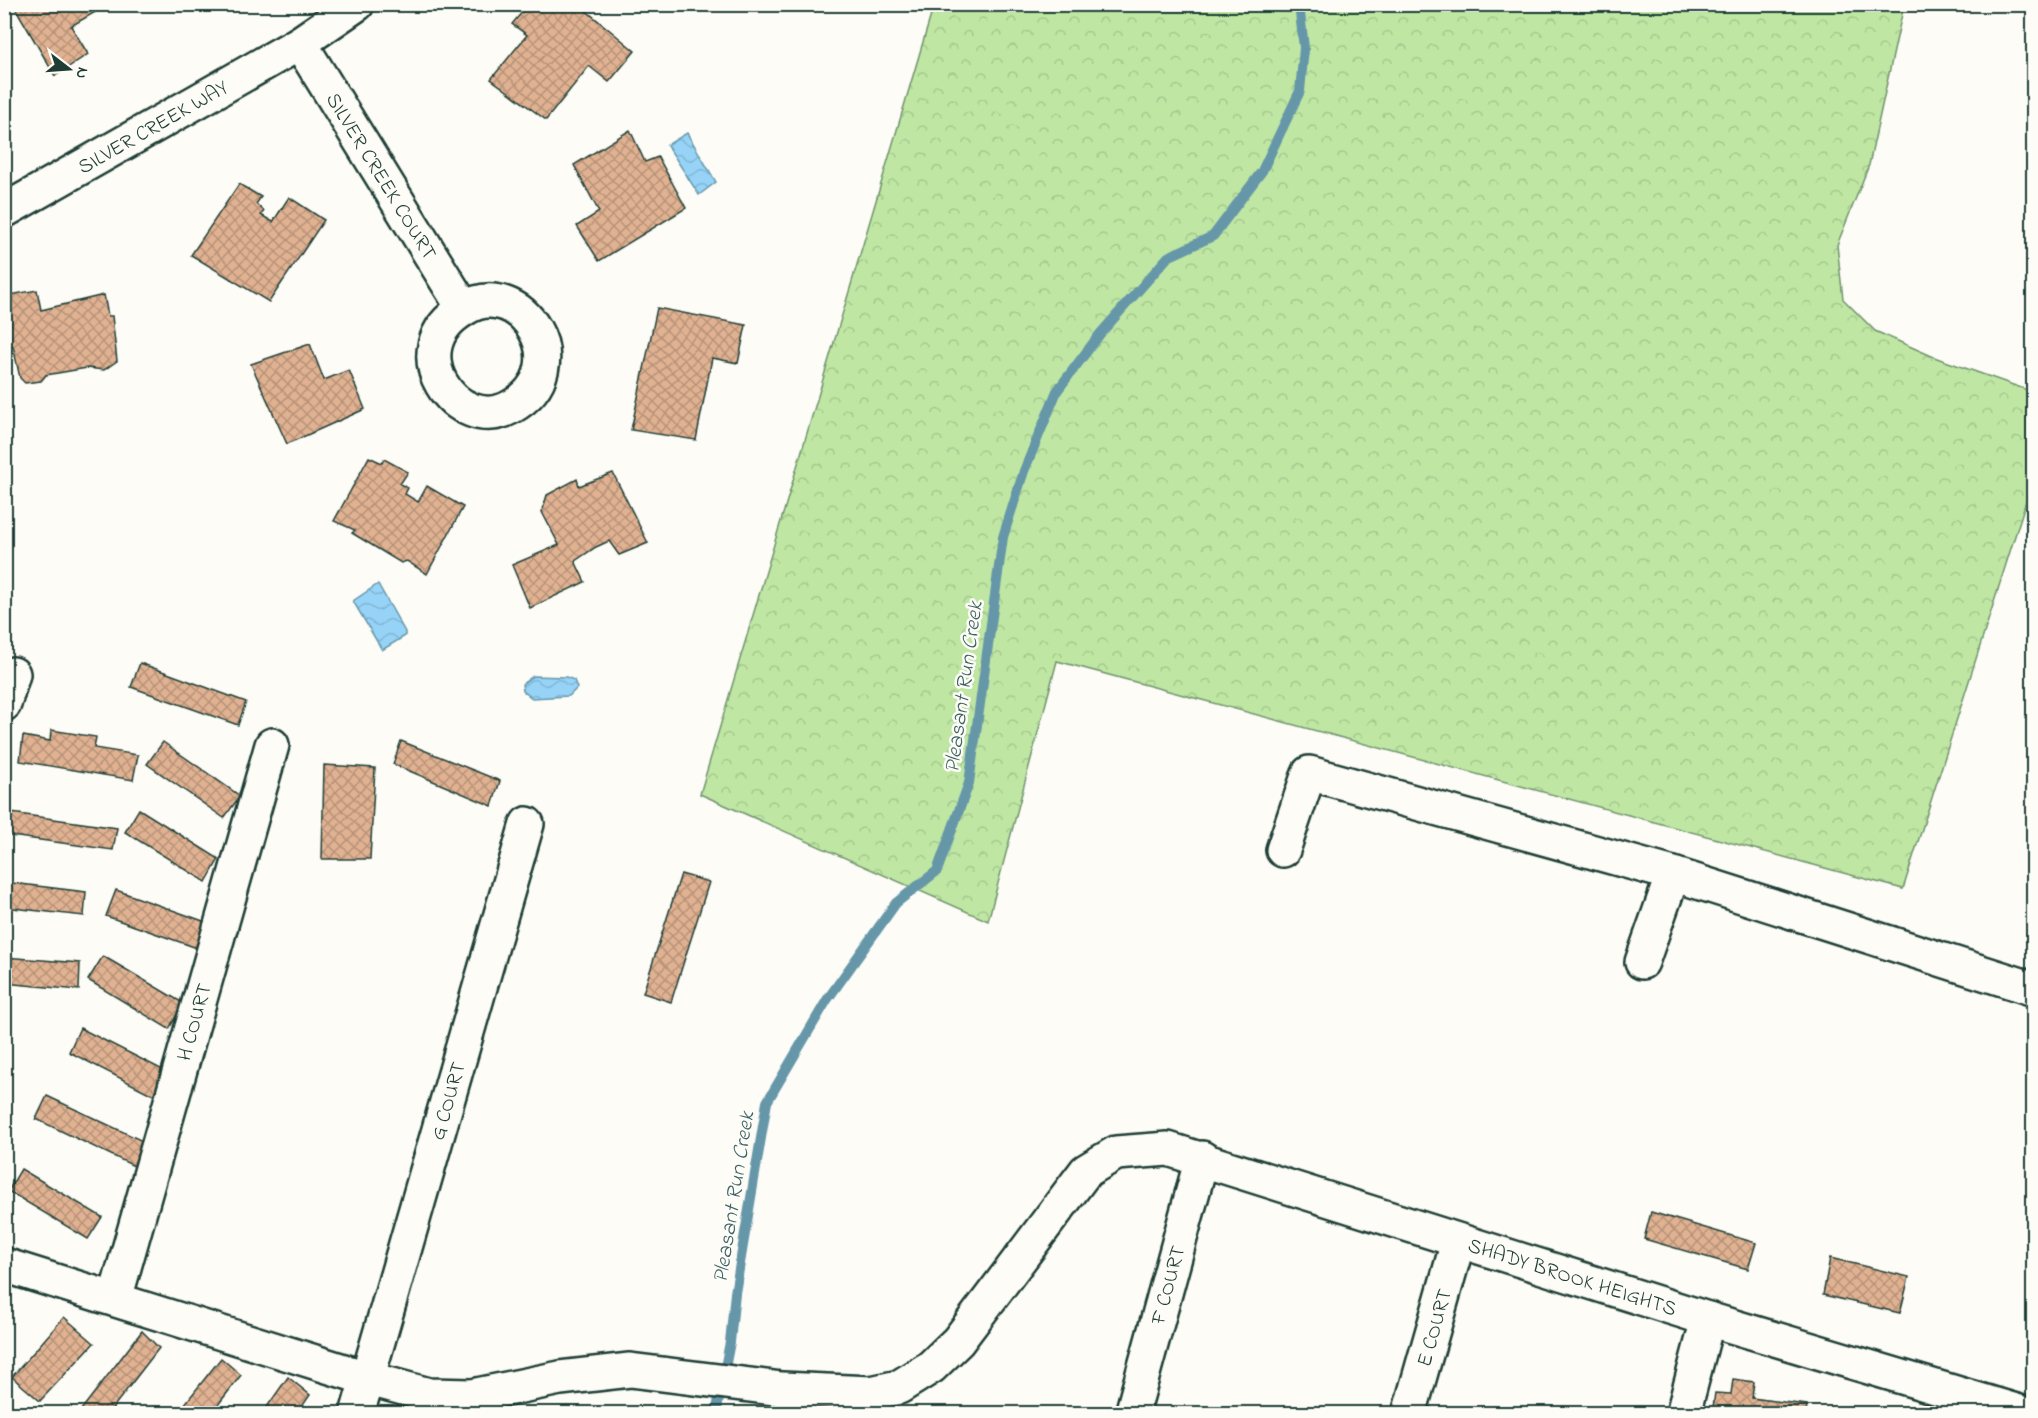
<svg xmlns="http://www.w3.org/2000/svg" width="2038" height="1418" font-family="'Indie Flower',sans-serif">
<style>
.forest{fill:url(#forest-crowns);stroke:#6f926c;stroke-width:1.5}
.water{fill:url(#water-waves);stroke:#6697a9;stroke-width:1.5}
.lines{fill:none;stroke-linecap:round;stroke-linejoin:round}
.stream{stroke:#6697a9;stroke-width:10}
.building{fill:url(#building-cross-hatch);stroke:#1f3d34;stroke-width:1.5}
.minor-casing{stroke:#1f3d34;stroke-width:38}
.minor{stroke:#fdfcf7;stroke-width:33}
.labels{text-anchor:middle;stroke-width:5;stroke-linejoin:round;paint-order:stroke}
.street-label{font-size:21px;fill:#1f3d34;stroke:#fdfcf7}
.water-label{font-size:22px;font-style:italic;fill:#3d6265;stroke:#fdfcf7}
</style>
<defs>
<pattern id="forest-crowns" width="20" height="18" patternUnits="userSpaceOnUse" patternTransform="scale(1.5)"><rect width="20" height="18" fill="#bfe7a3"/><path d="M2 6a3 3 0 1 1 6 0M12 15a3 3 0 1 1 6 0" fill="none" stroke="#a4c78d"/></pattern>
<pattern id="water-waves" width="16" height="10" patternUnits="userSpaceOnUse" patternTransform="scale(1.5)"><rect width="16" height="10" fill="#96d3f7"/><path d="M0 5q4-4 8 0t8 0" fill="none" stroke="#81b6d4"/></pattern>
<pattern id="building-cross-hatch" width="8" height="8" patternUnits="userSpaceOnUse" patternTransform="scale(1.5)"><rect width="8" height="8" fill="#e1b292"/><path d="M0 0l8 8M0 8l8-8" fill="none" stroke="#b69278"/></pattern>
</defs>
<rect width="100%" height="100%" fill="#fdfcf7"/>
<filter id="ink" filterUnits="userSpaceOnUse"><feTurbulence type="fractalNoise" baseFrequency=".0167" numOctaves="2"/><feDisplacementMap in="SourceGraphic" scale="12" xChannelSelector="R" yChannelSelector="G"/><feConvolveMatrix kernelMatrix="1 2 1 2 8 2 1 2 1" color-interpolation-filters="sRGB"/></filter>
<g filter="url(#ink)">
<!-- forest -->
<polygon class="forest" points="934,5 1904,5 1869,165 1837,245 1843,299 1875,331 1934,357 2033,392 2033,479 1903,889 1057,661 988,921 700,794"/>
<!-- water -->
<g class="water">
<polygon points="687,133 716,182 699,195 667,145"/>
<polygon points="378,584 405,632 405,636 382,650 353,601"/>
<polygon points="533,676 566,677 574,680 577,688 569,696 532,698 523,691 522,684"/>
</g>
<g class="lines">
<!-- stream -->
<polyline class="stream" points="716,1414 730,1342 735,1293 767,1102 827,1000 896,903 937,871 969,783 1003,537 1024,471 1057,391 1100,334 1168,257 1213,236 1262,171 1300,91 1304,48 1299,4"/>
</g>
<!-- building -->
<g class="building">
<polygon points="13,4 109,4 71,26 88,54 55,76"/>
<polygon points="529,4 578,4 635,51 609,82 589,66 546,120 491,79 527,35 512,24"/>
<polygon points="630,130 645,162 658,157 686,208 599,261 577,226 599,212 574,165"/>
<polygon points="239,184 261,197 256,204 264,211 261,215 273,222 289,197 324,220 269,302 191,255"/>
<polygon points="37,290 41,310 104,295 108,316 112,316 117,361 104,370 87,368 46,375 41,381 25,383 20,378 13,346 7,348 4,296"/>
<polygon points="657,308 746,325 738,363 712,358 696,440 631,430"/>
<polygon points="310,344 324,380 349,370 365,409 287,444 251,364"/>
<polygon points="369,457 382,463 384,459 408,472 400,484 408,488 405,494 418,502 427,486 463,507 427,574 407,561 401,563 352,533 355,530 334,521"/>
<polygon points="613,473 648,543 619,555 609,541 596,547 575,561 585,582 530,608 512,565 559,545 542,512 547,495 577,479 579,486"/>
<polygon points="140,663 246,702 238,725 131,687"/>
<polygon points="51,730 96,737 94,748 138,755 133,780 20,761 23,736 50,741"/>
<polygon points="401,741 500,781 492,806 393,764"/>
<polygon points="163,742 240,796 224,818 147,764"/>
<polygon points="324,765 375,768 370,859 322,859"/>
<polygon points="139,809 219,859 206,882 125,832"/>
<polygon points="4,812 117,828 113,850 4,835"/>
<polygon points="681,874 709,882 671,1002 643,993"/>
<polygon points="4,882 86,892 84,916 4,907"/>
<polygon points="116,890 206,922 197,948 106,916"/>
<polygon points="103,956 183,1003 169,1029 88,980"/>
<polygon points="4,957 80,963 79,990 4,983"/>
<polygon points="80,1028 165,1071 153,1095 69,1052"/>
<polygon points="47,1096 149,1144 138,1168 36,1119"/>
<polygon points="21,1169 102,1217 88,1239 8,1191"/>
<polygon points="1651,1212 1756,1243 1748,1269 1644,1239"/>
<polygon points="1830,1258 1909,1277 1900,1313 1823,1295"/>
<polygon points="64,1317 94,1343 40,1401 12,1377"/>
<polygon points="142,1331 159,1348 108,1414 78,1414"/>
<polygon points="221,1358 241,1375 211,1414 177,1414"/>
<polygon points="288,1377 310,1395 297,1414 262,1414"/>
<polygon points="1733,1379 1754,1382 1752,1398 1807,1405 1806,1414 1712,1414 1715,1393 1731,1394"/>
</g>
<g class="lines">
<defs>
<g id="minor">
<path id="s1" d="M300 43 464 309C396 349 457 437 511 407 582 367 519 273 464 309"/>
<path id="s2" d="M4 211 300 43 357 4"/>
<polyline points="4,704 13,674"/>
<polyline points="1283,850 1309,773 1673,874"/>
<polyline points="1642,962 1673,874 2034,989"/>
<path id="s3" d="M4 1265 366 1378 429 1395 472 1396 560 1378 630 1370 782 1389 871 1393 899 1387 931 1367 958 1341 1086 1171 1116 1153 1168 1149 1708 1319 2026 1414"/>
<path id="s4" d="M115 1299 272 745"/>
<path id="s5" d="M357 1414 527 824"/>
<path id="s6" d="M1132 1414 1202 1158"/>
<path id="s7" d="M1409 1414 1458 1242"/>
<polyline points="1683,1414 1708,1319"/>
</g>
</defs>
<!-- minor casing -->
<use href="#minor" class="minor-casing"/>
<!-- minor -->
<use href="#minor" class="minor"/>
</g>
</g>
<g class="labels">
<!-- street labels -->
<g class="street-label">
<text dy="7" stroke="none"><textPath href="#s2" startOffset="171">SILVER CREEK WAY</textPath></text>
<text dy="7" stroke="none"><textPath href="#s1" startOffset="156">SILVER CREEK COURT</textPath></text>
<text dy="7" stroke="none"><textPath href="#s4" startOffset="288">H COURT</textPath></text>
<text dy="7" stroke="none"><textPath href="#s5" startOffset="326">G COURT</textPath></text>
<text dy="7" stroke="none"><textPath href="#s3" startOffset="1718">SHADY BROOK HEIGHTS</textPath></text>
<text dy="7" stroke="none"><textPath href="#s6" startOffset="134">F COURT</textPath></text>
<text dy="7" stroke="none"><textPath href="#s7" startOffset="90">E COURT</textPath></text>
</g>
<!-- water labels -->
<g class="water-label">
<text transform="translate(962 687) rotate(-82)" y="8">Pleasant Run Creek</text>
<text transform="translate(732 1197) rotate(-81)" y="8">Pleasant Run Creek</text>
</g>
</g>
<!-- margin -->
<rect width="2038" height="1418" fill="none" stroke="#fdfcf7" stroke-width="24"/>
<rect x="12" y="12" width="2014" height="1394" fill="none" stroke="#1f3d34" stroke-width="2" filter="url(#ink)"/>
<!-- north arrow -->
<g transform="translate(69 69) rotate(107)" stroke="#fdfcf7" stroke-width="4.5" paint-order="stroke">
<path d="M0-4.5L10 22L0 15L-10 22Z" fill="#1f3d34"/>
<text y="-9" font-size="16" font-weight="bold" text-anchor="middle" fill="#1f3d34">N</text>
</g>
</svg>
